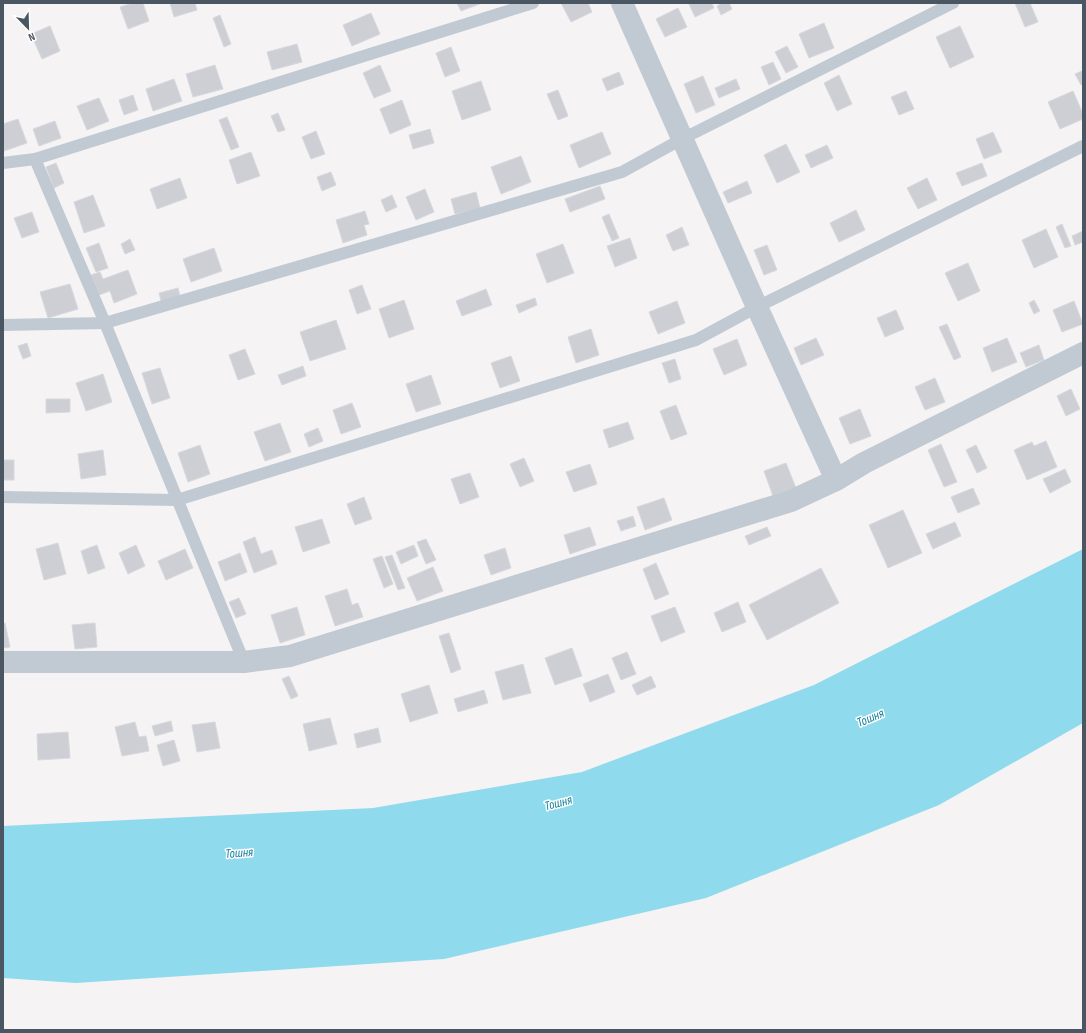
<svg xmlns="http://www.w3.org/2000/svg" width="1086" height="1033" font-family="'Sofia Sans Condensed',sans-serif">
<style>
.water{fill:#90daee}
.building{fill:#cdcfd5;stroke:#d7d9de}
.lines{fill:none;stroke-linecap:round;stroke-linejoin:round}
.service{stroke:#c1cad2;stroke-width:12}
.minor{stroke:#c1cad2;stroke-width:22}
.labels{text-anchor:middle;stroke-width:3;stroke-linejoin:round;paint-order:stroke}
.water-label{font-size:13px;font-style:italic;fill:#0c7c9b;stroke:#fff}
</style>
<rect width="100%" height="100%" fill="#f5f3f3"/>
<!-- water -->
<polygon class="water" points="1083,549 1083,723 939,805 706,898 444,959 76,983 3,978 3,826 373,808 582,772 814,685"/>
<!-- building -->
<g class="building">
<polygon points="133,3 143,3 149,21 128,29 120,7"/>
<polygon points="170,3 195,3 197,10 174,17"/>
<polygon points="457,3 482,3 461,11"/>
<polygon points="561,3 588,3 592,12 571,22"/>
<polygon points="692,3 712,3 714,8 695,17 689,4"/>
<polygon points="722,3 729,3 732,9 721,15 717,6"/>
<polygon points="1015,3 1030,3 1038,22 1025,27"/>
<polygon points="678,8 687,27 665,37 656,19"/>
<polygon points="371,13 380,34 352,46 343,25"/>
<polygon points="220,15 231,44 224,47 213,18"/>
<polygon points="824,23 834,48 809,58 799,34"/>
<polygon points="50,26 60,51 42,59 31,34"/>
<polygon points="960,26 974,57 950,68 936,37"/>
<polygon points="297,44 302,62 272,70 267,52"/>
<polygon points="787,46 798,67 786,73 775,52"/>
<polygon points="451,47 460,71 445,77 436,53"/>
<polygon points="773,62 781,79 769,85 761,67"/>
<polygon points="215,65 223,89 193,97 186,74"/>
<polygon points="380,65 391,91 374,98 363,73"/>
<polygon points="1082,71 1083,84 1081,85 1075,74"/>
<polygon points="619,72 624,84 607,91 602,79"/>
<polygon points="839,75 852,104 837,111 824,83"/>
<polygon points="703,76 715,105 696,113 684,84"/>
<polygon points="174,79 182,101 153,111 146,89"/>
<polygon points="736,79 740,89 719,98 715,88"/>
<polygon points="481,81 491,110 462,120 452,91"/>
<polygon points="558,90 568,116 558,120 547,94"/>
<polygon points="906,91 914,109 899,115 891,97"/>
<polygon points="1073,91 1083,114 1083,119 1060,129 1048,102"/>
<polygon points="133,95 138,110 124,115 119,100"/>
<polygon points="99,98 109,121 87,130 77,106"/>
<polygon points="402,100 411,125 390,134 380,109"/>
<polygon points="278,113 285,130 278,132 271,116"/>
<polygon points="227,117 239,147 231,150 219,120"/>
<polygon points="18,119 27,143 4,151 3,124"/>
<polygon points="55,121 61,138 39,146 33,129"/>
<polygon points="430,129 434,143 413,149 409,135"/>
<polygon points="316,131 325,154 311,159 302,137"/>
<polygon points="602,132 611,154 579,168 570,145"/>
<polygon points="993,132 1002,152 984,159 976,139"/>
<polygon points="786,144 800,172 777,183 764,155"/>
<polygon points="827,145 833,158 811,168 805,155"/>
<polygon points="251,152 260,176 237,184 229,160"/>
<polygon points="521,156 531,182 501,194 491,167"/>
<polygon points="56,163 64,183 54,188 46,167"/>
<polygon points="982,163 987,176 962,186 956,173"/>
<polygon points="331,172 336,185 322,191 317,177"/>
<polygon points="180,178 187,198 157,209 150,189"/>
<polygon points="927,178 937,200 918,209 907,188"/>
<polygon points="747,181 752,193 728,203 723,192"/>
<polygon points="600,186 605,199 570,212 565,199"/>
<polygon points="425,189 434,212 416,220 406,197"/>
<polygon points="476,192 480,208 455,214 451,199"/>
<polygon points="93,195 105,226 84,233 74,202"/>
<polygon points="392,195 397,207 386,212 381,200"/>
<polygon points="856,210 865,230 839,242 830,223"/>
<polygon points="365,211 369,224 364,225 367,235 343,243 336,220"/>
<polygon points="32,212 39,232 22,238 14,218"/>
<polygon points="609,214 619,238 612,241 602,217"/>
<polygon points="1062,224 1071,246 1065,248 1056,227"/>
<polygon points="682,227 689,245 673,251 666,235"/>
<polygon points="1046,229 1058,257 1034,268 1022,240"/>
<polygon points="1083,231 1083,242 1075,245 1072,236"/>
<polygon points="630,238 637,258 615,267 607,246"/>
<polygon points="130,239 135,250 125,254 121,244"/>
<polygon points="99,243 108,268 96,272 86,248"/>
<polygon points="563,244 574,273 547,283 536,254"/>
<polygon points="767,245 777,270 764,275 754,250"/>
<polygon points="214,248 222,271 191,282 183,259"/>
<polygon points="968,263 980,291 958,301 945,273"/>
<polygon points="128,270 137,294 114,303 110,291 99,295 91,275 100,272 103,279"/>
<polygon points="70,284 78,309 48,318 40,292"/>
<polygon points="362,285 371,309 357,314 349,290"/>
<polygon points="178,288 180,296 161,301 159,293"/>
<polygon points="486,289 492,305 462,316 456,301"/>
<polygon points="535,298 537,305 519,313 516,305"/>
<polygon points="404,300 414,329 389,338 379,309"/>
<polygon points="1034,300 1040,311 1034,314 1029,303"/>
<polygon points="677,301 685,323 658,334 649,312"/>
<polygon points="1074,301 1083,324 1062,332 1053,310"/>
<polygon points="896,310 904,329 885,337 877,318"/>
<polygon points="336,320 346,349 310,361 300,332"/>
<polygon points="947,324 961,357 954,360 939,327"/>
<polygon points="591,329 599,355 576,363 568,337"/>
<polygon points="816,338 824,355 801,365 794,348"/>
<polygon points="1007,338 1017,362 992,372 983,348"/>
<polygon points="737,339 747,365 724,375 713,349"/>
<polygon points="27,343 31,356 23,359 18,346"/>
<polygon points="1039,345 1044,360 1026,367 1020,353"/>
<polygon points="245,349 255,374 238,380 229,355"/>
<polygon points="511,356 520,381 500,388 491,363"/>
<polygon points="675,359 681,379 669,383 662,363"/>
<polygon points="303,366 306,376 282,385 278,375"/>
<polygon points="160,368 170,398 152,404 142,373"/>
<polygon points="103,374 112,402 86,411 76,383"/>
<polygon points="431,375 441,404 416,412 406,384"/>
<polygon points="935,378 945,402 925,410 915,387"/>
<polygon points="1071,389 1080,409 1066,416 1057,396"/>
<polygon points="46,399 70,399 70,412 46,413"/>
<polygon points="352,403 361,427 341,434 333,410"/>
<polygon points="676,405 687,434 671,440 660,411"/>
<polygon points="860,409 871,436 850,444 839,418"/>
<polygon points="628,422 634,439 609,448 603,430"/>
<polygon points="280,423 291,452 265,461 254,432"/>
<polygon points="318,428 323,441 309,447 304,434"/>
<polygon points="1046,441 1057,467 1027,480 1014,450 1032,442 1034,446"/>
<polygon points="941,444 957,482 944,487 928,450"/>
<polygon points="200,445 210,474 188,482 178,453"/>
<polygon points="976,445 987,468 977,473 966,450"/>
<polygon points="103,450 106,475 81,479 78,454"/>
<polygon points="524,458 534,481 520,487 510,464"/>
<rect x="3" y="460" width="11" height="20"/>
<polygon points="786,463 796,488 773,496 764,471"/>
<polygon points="590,464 597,484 574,492 566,472"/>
<polygon points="1065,469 1071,482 1050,493 1043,479"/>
<polygon points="470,473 479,497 460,504 451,479"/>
<polygon points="973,488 980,504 958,513 951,497"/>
<polygon points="364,497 372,519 355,525 347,504"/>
<polygon points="664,498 672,520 645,530 637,507"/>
<polygon points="903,510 922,553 888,568 869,525"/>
<polygon points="633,516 636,526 621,531 617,521"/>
<polygon points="322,519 330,543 303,552 295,527"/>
<polygon points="955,522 961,536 933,549 926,534"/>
<polygon points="590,527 596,545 570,554 564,535"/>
<polygon points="767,527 771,536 749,545 745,536"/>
<polygon points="255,537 261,554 272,550 277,564 254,573 243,542"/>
<polygon points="426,539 436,560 426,564 417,542"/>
<polygon points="58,543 66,574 44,580 36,549"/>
<polygon points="97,545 105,568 88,574 81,551"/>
<polygon points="136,545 145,566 128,574 119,553"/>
<polygon points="414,545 418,556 401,564 396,552"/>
<polygon points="505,548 511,568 491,575 484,555"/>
<polygon points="185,549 193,568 166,580 158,561"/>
<polygon points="240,553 247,572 225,581 218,562"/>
<polygon points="392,555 405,588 398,590 385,557"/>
<polygon points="382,556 393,584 384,588 373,559"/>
<polygon points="656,563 669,594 655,600 643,569"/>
<polygon points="433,567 443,591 417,601 407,578"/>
<polygon points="821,568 839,603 767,640 749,605"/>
<polygon points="347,589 352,605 358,603 363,617 335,626 325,596"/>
<polygon points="239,598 246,614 236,618 229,602"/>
<polygon points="738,602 746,622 722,632 714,613"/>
<polygon points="297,607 305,635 280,643 271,615"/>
<polygon points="675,607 685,632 661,642 651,616"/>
<polygon points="3,623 5,623 10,647 3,648"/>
<polygon points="95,623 97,647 75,649 72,625"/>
<polygon points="449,633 461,669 451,673 439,636"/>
<polygon points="572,648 582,676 555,685 545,658"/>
<polygon points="627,652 636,674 621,680 612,658"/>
<polygon points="523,664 531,693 503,700 495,672"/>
<polygon points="608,674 615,692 590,702 583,684"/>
<polygon points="289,676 298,696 291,699 282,679"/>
<polygon points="651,676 656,687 637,695 632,685"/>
<polygon points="429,685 438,713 410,722 401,694"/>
<polygon points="484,690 488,703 458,712 454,699"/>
<polygon points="330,718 337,744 309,751 303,724"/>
<polygon points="171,721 173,731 155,736 152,726"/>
<polygon points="135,722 139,737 146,736 149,751 122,756 115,727"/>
<polygon points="215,722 220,748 197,752 192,725"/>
<polygon points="378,728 381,742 357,748 354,734"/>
<polygon points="68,732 70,758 38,760 37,734"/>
<polygon points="174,740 180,761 163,766 157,745"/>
</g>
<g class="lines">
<!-- service -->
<g class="service">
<polyline points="35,159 105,323 244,662"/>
<polyline points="3,163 35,159 533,3"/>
<polyline points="3,325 105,323 622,172 682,139 953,3"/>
<polyline points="3,497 177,500 696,340 757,307 1083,146"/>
</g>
<!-- minor -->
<g class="minor">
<polyline points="622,3 757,307 836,480"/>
<polyline points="3,662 244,662 290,656 791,501 836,480 864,463 1083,353"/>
</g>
</g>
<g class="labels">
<!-- water labels -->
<g class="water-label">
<text transform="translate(870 717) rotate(-23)" y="5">Тошня</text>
<text transform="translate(558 802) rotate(-15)" y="5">Тошня</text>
<text transform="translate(239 852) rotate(-4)" y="5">Тошня</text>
</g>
</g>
<!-- border -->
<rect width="1086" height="1033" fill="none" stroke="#4a5661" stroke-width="8"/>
<!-- north arrow -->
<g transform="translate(28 28) rotate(157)" stroke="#ffffff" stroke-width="3" paint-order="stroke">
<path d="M0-3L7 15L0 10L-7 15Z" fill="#4a5661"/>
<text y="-6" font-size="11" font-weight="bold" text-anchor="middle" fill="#4a5661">N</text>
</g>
</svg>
